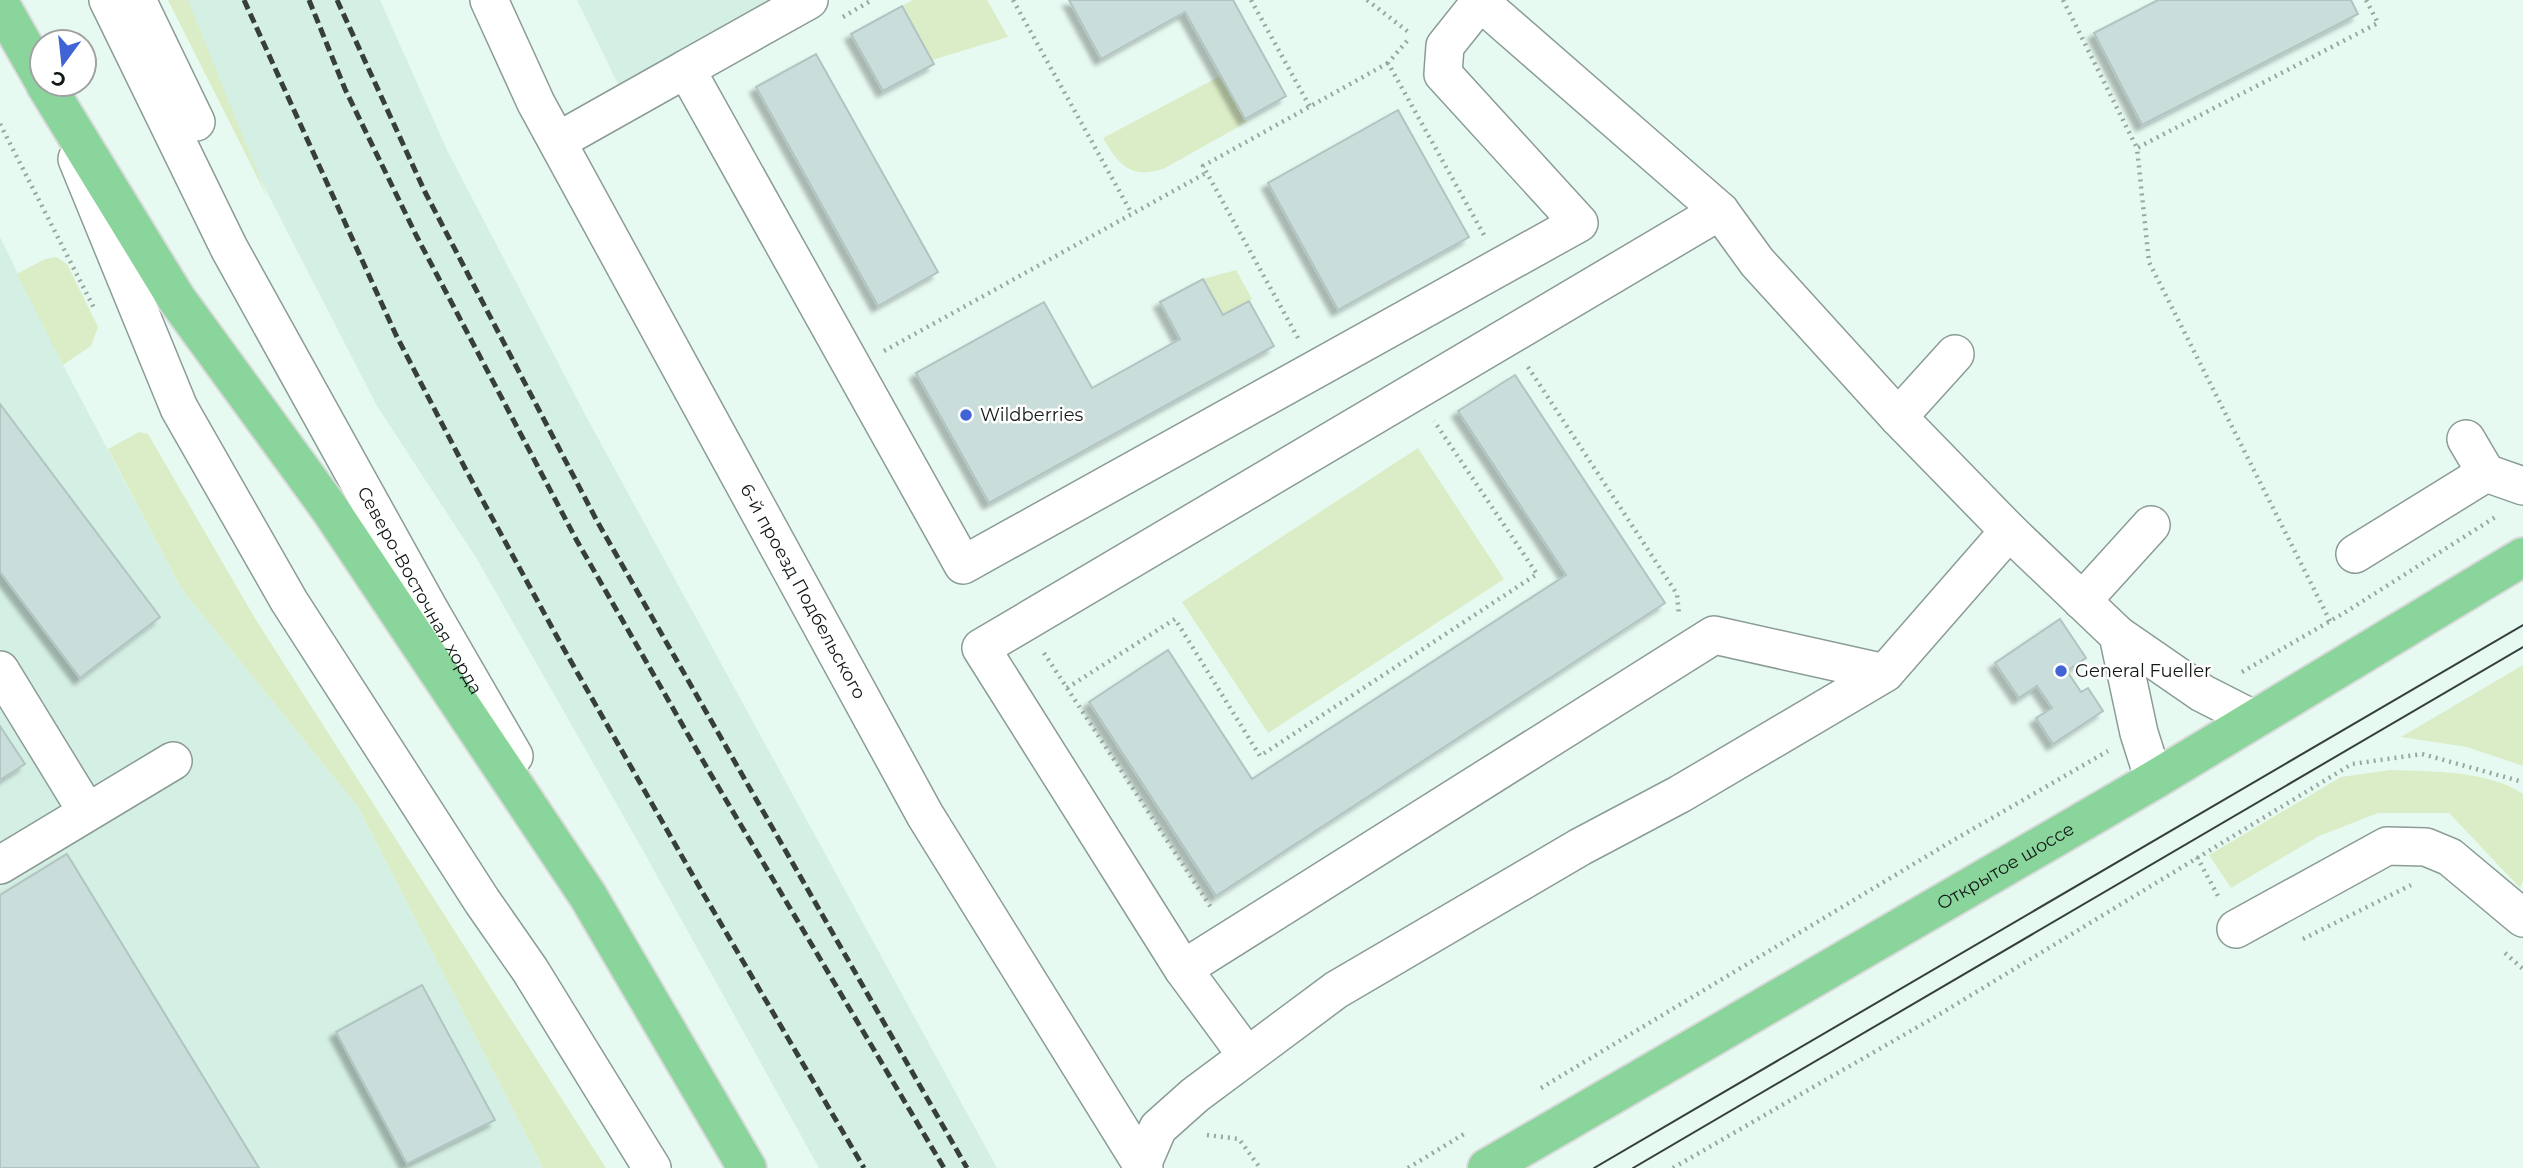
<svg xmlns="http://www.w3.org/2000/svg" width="2523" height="1168" font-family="Montserrat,sans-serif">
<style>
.built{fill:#d4efe3}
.green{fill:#dbedc6}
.building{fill:#c9dddb;stroke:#b0c4c2;stroke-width:2;filter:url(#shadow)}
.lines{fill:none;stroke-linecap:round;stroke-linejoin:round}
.minor-casing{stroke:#8b9c95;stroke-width:40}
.major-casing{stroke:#d9dada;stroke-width:42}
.path{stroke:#99a7a1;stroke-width:4.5;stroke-dasharray:2 5;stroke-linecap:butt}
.minor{stroke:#fff;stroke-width:37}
.major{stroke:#8ad59b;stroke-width:38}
.tram{stroke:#373f3c;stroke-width:2}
.rail{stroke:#373f3c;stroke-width:5;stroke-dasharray:10 5;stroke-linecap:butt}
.poi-dot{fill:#4063d5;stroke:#fff;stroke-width:2.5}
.labels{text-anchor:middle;stroke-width:5;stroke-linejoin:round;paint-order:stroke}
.poi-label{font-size:18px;fill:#131917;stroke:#fff;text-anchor:start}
.street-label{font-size:18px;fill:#131917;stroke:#fff}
</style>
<defs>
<filter id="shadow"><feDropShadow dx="-6" dy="6" stdDeviation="2" flood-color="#0004"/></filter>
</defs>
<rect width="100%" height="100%" fill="#e7faf2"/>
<!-- built -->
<g class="built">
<polygon points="168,0 380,0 447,150 588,420 997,1168 819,1168 641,847 477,559 377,406"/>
<polygon points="577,0 771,0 618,84"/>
<polygon points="0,237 63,365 181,588 358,807 543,1168 0,1168"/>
</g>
<!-- green -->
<g class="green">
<polygon points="168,0 188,0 268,199"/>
<polygon points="913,0 987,0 1008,37 932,60 902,6"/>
<path d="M1220 76 1247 122 1165 168C1132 180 1119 166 1103 138Z"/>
<polygon points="56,257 67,264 98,327 91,346 63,365 17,274 45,259"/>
<polygon points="1236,270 1252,299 1223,315 1203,279"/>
<polygon points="139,432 148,434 256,620 606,1168 543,1168 358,807 181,588 108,449"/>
<polygon points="1418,448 1504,579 1268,733 1182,602"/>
<polygon points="2523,665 2523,766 2467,747 2401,737"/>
<path d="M2390 770C2429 771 2491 771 2523 794V881L2520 888 2449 813H2378L2319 836 2231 888 2209 855 2341 777Z"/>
</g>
<!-- building -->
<g class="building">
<polygon points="1069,0 1233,0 1286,96 1245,119 1185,12 1101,59"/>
<polygon points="2158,0 2351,0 2358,14 2142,125 2094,33"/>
<polygon points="902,6 934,64 883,91 851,34"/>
<polygon points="816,54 938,272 878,306 756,87"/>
<polygon points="1398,110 1469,237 1338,310 1268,183"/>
<polygon points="1203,279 1223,315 1249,301 1274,346 989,503 916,373 1044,302 1092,388 1180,339 1160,302"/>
<polygon points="1515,375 1665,603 1216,896 1089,702 1168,650 1252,779 1566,575 1458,411"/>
<polygon points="0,404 160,617 80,678 0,572"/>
<polygon points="2060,619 2086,658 2067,671 2081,692 2088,688 2103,711 2053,744 2036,718 2052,708 2037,686 2019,698 1995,663"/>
<polygon points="0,726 25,764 0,780"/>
<polygon points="67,854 259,1168 0,1168 0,895"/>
<polygon points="422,985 495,1120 407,1164 336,1032"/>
</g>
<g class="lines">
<defs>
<g id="minor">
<path id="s1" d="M108 0 229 248 429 609 514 756"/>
<polyline points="137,0 196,122"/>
<path id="s2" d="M489 0 536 103 925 815 1144 1168"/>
<polyline points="809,0 686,69 963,565 1579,223 1443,74 1445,46 1480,2"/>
<polyline points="1478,0 1720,211 1757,262 1898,417 2009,531 2118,635 2202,693 2253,719"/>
<polyline points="558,141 686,69"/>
<polyline points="77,159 179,408 289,601 482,901 530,970 652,1168"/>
<polyline points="1720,211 981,648 1183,969 1714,635 1885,673"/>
<polyline points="1898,417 1955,354"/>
<polyline points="2466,439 2486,473 2523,486"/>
<polyline points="2355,554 2486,473"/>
<polyline points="2082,601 2151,525"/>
<polyline points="2118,635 2139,733 2154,780"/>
<polyline points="0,670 87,812"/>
<polyline points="0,865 173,761"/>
<polyline points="2236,929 2387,846 2426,847 2450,857 2523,918"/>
<polyline points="1183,969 1247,1056"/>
<polyline points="1142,1165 1158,1128 1195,1095 1336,990 1580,847 1680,794 1885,673 2009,531"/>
</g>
<g id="major">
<polyline points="0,4 42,78"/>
<polyline points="45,84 176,298 329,508 588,896 747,1168"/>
<path id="s3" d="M1487 1168 2154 780 2523 557"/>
</g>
</defs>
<!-- minor casing -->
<use href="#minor" class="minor-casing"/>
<!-- major casing -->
<use href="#major" class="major-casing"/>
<!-- path -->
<g class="path">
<polyline points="1013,0 1132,214"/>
<polyline points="1251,0 1310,107"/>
<polyline points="1367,0 1411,34"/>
<polyline points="2063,0 2137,148"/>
<polyline points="843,17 872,0"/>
<polyline points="1407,41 1388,63 1484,235"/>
<polyline points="0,124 95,310"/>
<polyline points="1298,338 1203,166 1388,63"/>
<polyline points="884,351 1206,173"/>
<polyline points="1528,367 1677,594 1679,615"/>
<polyline points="2330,621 2149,262 2137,148 2378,23 2366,0"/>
<polyline points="1044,653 1212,909"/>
<polyline points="2242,672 2344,613 2497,516"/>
<polyline points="1067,688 1175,619 1260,756 1537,574 1434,421"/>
<polyline points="2197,857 2218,896"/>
<polyline points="2303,939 2411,885"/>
<polyline points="2505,953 2523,969"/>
<polyline points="1541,1088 1952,841 2108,751"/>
<polyline points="1207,1135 1239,1139 1260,1168"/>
<polyline points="1408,1168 1464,1134"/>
<polyline points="1673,1168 1940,1014 2352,764 2422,754 2523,782"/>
</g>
<!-- minor -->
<use href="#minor" class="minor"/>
<!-- major -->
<use href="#major" class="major"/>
<!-- tram -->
<g class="tram">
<polyline points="1594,1168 2523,625"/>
<polyline points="1633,1168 2523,647"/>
</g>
<!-- rail -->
<g class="rail">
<polyline points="244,0 396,335 466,470 561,644 700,888 864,1168"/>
<polyline points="309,0 345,89 417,237 577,541 710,773 944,1168"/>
<polyline points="337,0 425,192 597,521 967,1168"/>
</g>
</g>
<!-- markers -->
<g class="poi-dot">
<circle cx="966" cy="415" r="7"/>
<circle cx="2061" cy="671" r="7"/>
</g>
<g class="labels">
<!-- poi labels -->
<g class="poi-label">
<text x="980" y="421">Wildberries</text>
<text x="2075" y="677">General Fueller</text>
</g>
<!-- street labels -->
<g class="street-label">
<text dy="6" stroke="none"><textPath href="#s1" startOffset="668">Северо-Восточная хорда</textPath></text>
<text dy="6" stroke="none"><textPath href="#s2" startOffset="670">6-й проезд Подбельского</textPath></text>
<text dy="6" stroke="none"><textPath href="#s3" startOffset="600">Открытое шоссе</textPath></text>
</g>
</g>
<!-- north arrow -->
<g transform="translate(63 63) rotate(195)"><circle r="33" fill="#ffffff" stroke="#a1a3a2" stroke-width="2"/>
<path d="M0-5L12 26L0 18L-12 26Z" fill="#4063d5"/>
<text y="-10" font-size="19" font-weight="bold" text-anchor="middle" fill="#131917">С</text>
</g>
</svg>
